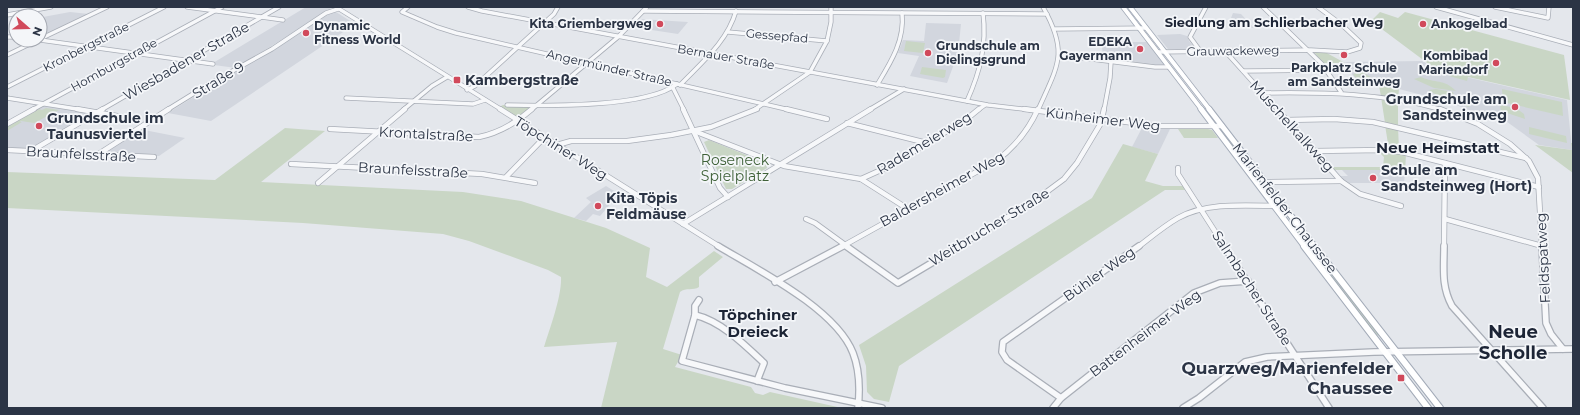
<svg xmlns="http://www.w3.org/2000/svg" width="1580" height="415" font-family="Montserrat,sans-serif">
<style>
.built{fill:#d2d6de}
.green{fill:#c9d6c5}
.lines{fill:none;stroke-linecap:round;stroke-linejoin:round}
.minor-far2-casing{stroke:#a9aeb7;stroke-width:5}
.minor-far1-casing{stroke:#a9aeb7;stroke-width:6}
.minor-casing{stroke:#a9aeb7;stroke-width:8}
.major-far2-casing{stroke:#a3abb8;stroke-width:5.5}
.major-far1-casing{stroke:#a3abb8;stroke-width:7}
.major-casing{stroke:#a3abb8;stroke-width:8}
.minor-far2{stroke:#f7f8fa;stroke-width:3.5}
.minor-far1{stroke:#f7f8fa;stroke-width:4.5}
.minor{stroke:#f7f8fa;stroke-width:5.5}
.major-far2{stroke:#fff;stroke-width:4}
.major-far1{stroke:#fff;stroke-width:5}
.major{stroke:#fff;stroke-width:6}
.poi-dot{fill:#d1495b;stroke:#f4f6f9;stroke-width:1.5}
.labels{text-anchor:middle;stroke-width:3.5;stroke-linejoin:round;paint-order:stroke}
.far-poi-label{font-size:12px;font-weight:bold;fill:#2b3445;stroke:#f4f6f9;text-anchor:end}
.far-street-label{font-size:12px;fill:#2b3445;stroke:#f4f6f9}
.far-neighbourhood-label{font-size:13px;font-weight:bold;fill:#1d2536;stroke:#f4f6f9}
.street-label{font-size:14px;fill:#2b3445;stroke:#f4f6f9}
.poi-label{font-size:14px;font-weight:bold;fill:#2b3445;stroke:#f4f6f9;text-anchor:start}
.park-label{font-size:14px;fill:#3f6138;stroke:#f4f6f9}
.neighbourhood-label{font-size:15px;font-weight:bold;fill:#1d2536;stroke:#f4f6f9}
.near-poi-label{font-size:17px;font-weight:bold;fill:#2b3445;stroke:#f4f6f9;text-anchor:end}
.near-neighbourhood-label{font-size:18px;font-weight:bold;fill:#1d2536;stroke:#f4f6f9}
</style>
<rect width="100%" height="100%" fill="#e4e7ec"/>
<!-- built -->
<g class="built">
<polygon points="306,7 329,7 331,9 236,68 214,65 216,63 213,63"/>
<polygon points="70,12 89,14 40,37 40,28 43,26 43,17"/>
<polygon points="333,12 336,12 355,24 211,121 168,113 323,16"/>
<polygon points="1233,13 1241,14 1254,28 1228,24 1229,21 1233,21 1233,19 1231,18"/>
<polygon points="639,19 688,22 678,34 632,27"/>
<polygon points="926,23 961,24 958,53 947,83 910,76 919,56 898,53 903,40 924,41"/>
<polygon points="1180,34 1187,36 1189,41 1196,49 1168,49 1157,35"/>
<polygon points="1110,42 1148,42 1165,65 1161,66 1103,60 1102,45 1112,46"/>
<polygon points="1423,61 1435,70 1567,100 1572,150 1539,145 1503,119 1493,119 1445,101 1399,89 1359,84 1344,63 1347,62"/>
<polygon points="45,105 91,113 32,149 7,149 7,124"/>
<polygon points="1143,126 1170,129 1158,154 1132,147"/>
<polygon points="139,129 185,138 159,156 102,154"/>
<polygon points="1342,170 1394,170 1405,173 1404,183 1349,183 1345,181 1340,176 1348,176"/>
<polygon points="606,186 619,194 600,216 593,214 586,221 574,218 591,202 586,198"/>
</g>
<!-- green -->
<g class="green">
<polygon points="1380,12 1398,18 1405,12 1564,55 1570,100 1468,77 1467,81 1449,76 1449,73 1438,71 1371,21"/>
<polygon points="906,41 925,43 923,53 904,51"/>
<polygon points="1314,52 1325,52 1345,63 1323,63"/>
<polygon points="922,67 946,70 945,77 943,78 920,74"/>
<polygon points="1362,72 1374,79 1379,86 1360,84 1353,74"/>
<path d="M1421 77C1436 84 1443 78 1456 91L1434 88 1414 79Z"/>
<polygon points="1379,86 1399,89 1398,98 1381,96"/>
<path d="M1436 89 1453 92 1454 95 1470 102 1473 104 1468 105 1470 106 1468 107 1462 104 1464 103C1453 97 1440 99 1429 90Z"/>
<polygon points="1502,89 1562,102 1563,116 1503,102"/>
<polygon points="1381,97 1398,100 1398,125 1385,123"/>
<path d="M503 105 532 107C516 122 517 117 499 107Z"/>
<polygon points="1500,105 1516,108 1524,114 1525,119 1501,111"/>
<polygon points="46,108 59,110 34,123 21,121 20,122 22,122 7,131 7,127 39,109 42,110"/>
<polygon points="1385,125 1398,127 1399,150 1389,150"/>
<polygon points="1529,127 1566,136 1567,143 1529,134"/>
<path d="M285 128 325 131 261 182 463 192 521 201 606 228 650 248 646 277 667 287 714 251 723 257 699 277V287C693 291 686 287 680 292L663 349 682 355 675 367 751 387 755 393 763 395 770 392 842 408H601L617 342 544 347C550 328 562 296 561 277L548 270 469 241 443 234 303 223 7 208V172L215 180Z"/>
<polygon points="1217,128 1221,128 1279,204 1274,203"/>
<polygon points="1178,129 1208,129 1212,130 1218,138 1184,138"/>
<polygon points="709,140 766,163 767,168 732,189 726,189 704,142"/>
<polygon points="1571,143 1573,143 1573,173 1535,145 1572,150"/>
<polygon points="1123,144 1158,154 1145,181 1163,186 1183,186 1185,190 1165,190 899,366 889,402 874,399 867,392 866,366 859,345 1092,198"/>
<polygon points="1378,151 1406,154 1405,173 1394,170 1335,170 1332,167 1383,167 1384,157"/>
<polygon points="1288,221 1293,222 1380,336 1377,335 1358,313"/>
</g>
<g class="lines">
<defs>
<g id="minor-far2">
<polyline points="187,7 283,20"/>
<polyline points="336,7 502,110"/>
<polyline points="408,7 402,12 437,27 456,33 790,110"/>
<polyline points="468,7 482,11 988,105 1032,110"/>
<polyline points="1263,7 1322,64 1341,92"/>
<polyline points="1436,7 1573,45"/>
<polyline points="1495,7 1548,18 1549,7"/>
<polyline points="643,11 1047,14"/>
<polyline points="7,15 51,7"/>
<polyline points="1055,29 1146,28"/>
<polyline points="728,32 827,41"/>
<polyline points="7,37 16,37"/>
<polyline points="40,39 107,7"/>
<polyline points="40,40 213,64"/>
<polyline points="1225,51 1278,110"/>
<polyline points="1158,52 1311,50 1347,52 1360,48 1361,43 1342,25 1318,7"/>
<polyline points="1201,52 1190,37 1206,7"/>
<polyline points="7,55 38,40"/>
<polyline points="1059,55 1155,67 1169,67"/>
<polyline points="1243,71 1327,70"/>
<path d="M680 85C702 62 727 42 736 11"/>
<path d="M877 85C891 62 905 40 902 13"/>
<polyline points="7,87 164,7"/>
<polyline points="673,88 684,110"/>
<polyline points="467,90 475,86 554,14 558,7"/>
<path d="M1262 93C1324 92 1384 93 1443 110"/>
<polyline points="7,98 83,110"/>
<polyline points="346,98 473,104 485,100"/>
<path d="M967 101C980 72 987 45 983 13"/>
<path d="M507 105C547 106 646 108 677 84"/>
<polyline points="32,110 222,7"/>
<polyline points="101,110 279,7"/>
<polyline points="167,110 209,84 272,49 326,13 338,9"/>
<polyline points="403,110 432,86 447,77"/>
<polyline points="531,110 618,37 647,7"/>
<polyline points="754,110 810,72 827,41 831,22 831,7"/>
<polyline points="869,110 904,89"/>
<polyline points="978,110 985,105"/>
<path d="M1038 110C1058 65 1069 53 1043 7"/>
<polyline points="1104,110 1110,78 1111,62"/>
</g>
<g id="minor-far1">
<polyline points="77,109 123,117"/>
<polyline points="500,109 720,247"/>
<polyline points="683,109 720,188 728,197"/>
<polyline points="786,109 827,119"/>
<polyline points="1024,109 1158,126 1222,126"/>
<polyline points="1277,109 1341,181 1360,194 1401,206"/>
<polyline points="1440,109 1478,124 1510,144 1529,161 1538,178 1542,247"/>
<polyline points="1286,120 1334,119 1373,122 1526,158"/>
<polyline points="847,123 927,143"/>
<polyline points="7,124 34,109"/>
<path d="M330 129 479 137C499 133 517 122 532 109"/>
<polyline points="694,131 784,166 861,179 908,209"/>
<polyline points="557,145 571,141 627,141 671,135 711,127 757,109"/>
<polyline points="7,150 154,157"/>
<polyline points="31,151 103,109"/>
<polyline points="1314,151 1383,150 1402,152 1539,187"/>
<polyline points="97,155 169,109"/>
<polyline points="291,164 482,174 535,183"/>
<polyline points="1178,168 1178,174 1225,247"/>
<polyline points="506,177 540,142 547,139"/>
<polyline points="861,179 892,165 968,118 979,109"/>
<polyline points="1265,182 1341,181"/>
<polyline points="318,183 405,109"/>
<polyline points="806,219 815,223 848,247"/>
<polyline points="1445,219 1542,246"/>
<polyline points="683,224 871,109"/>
<path d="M841 247 996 161C1015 147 1028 131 1038 109"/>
<polyline points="958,247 1037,199 1064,179 1077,163 1101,123 1104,109"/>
<path d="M1138 247C1151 237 1164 226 1178 218 1209 201 1250 206 1284 206"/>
<polyline points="1444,247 1445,163"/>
</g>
<g id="minor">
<path d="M718 246C758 270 836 309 853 353 860 371 860 390 858 408"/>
<polyline points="846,246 898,283 960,246"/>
<polyline points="1224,246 1329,408"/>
<path d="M1444 246C1444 268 1441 286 1452 306L1543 408"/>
<polyline points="1542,246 1546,323 1551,334 1563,349"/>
<polyline points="775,282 843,246"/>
<polyline points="699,300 695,306 695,315 682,361 785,388 882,408"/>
<path d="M695 315C721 321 745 345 764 363L757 381"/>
<polyline points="1061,398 1007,360 1002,352 1003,342 1139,246"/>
<polyline points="1053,408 1061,398 1194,293 1220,283 1248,281"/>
<polyline points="1183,408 1199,398 1245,362 1267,357 1374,352 1573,349"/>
</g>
<g id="major-far2">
<polyline points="1123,7 1202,110"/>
<polyline points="1130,7 1210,110"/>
</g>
<g id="major-far1">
<polyline points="1201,109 1305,247"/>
<polyline points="1209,109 1315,247"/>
</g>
<g id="major">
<polyline points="1304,246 1428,408"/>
<polyline points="1314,246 1440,408"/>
</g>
</defs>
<!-- minor-far2 casing -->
<use href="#minor-far2" class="minor-far2-casing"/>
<!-- minor-far1 casing -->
<use href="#minor-far1" class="minor-far1-casing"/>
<!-- minor casing -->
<use href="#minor" class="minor-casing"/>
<!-- major-far2 casing -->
<use href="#major-far2" class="major-far2-casing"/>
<!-- major-far1 casing -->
<use href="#major-far1" class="major-far1-casing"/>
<!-- major casing -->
<use href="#major" class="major-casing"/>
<!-- minor-far2 -->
<use href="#minor-far2" class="minor-far2"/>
<!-- minor-far1 -->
<use href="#minor-far1" class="minor-far1"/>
<!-- minor -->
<use href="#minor" class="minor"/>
<!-- major-far2 -->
<use href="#major-far2" class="major-far2"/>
<!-- major-far1 -->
<use href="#major-far1" class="major-far1"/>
<!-- major -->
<use href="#major" class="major"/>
</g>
<!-- markers -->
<g class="poi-dot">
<circle cx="660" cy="24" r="4"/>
<circle cx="1423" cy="24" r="4"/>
<circle cx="306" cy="33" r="4"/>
<circle cx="1140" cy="49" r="4"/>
<circle cx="928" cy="53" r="4"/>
<circle cx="1344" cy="55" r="4"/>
<circle cx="1496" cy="63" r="4"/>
<rect x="453" y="76" width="8" height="8" rx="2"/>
<circle cx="1515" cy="107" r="4"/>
<circle cx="39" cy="126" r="4"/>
<circle cx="1373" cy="178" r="4"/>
<circle cx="598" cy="206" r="4"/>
<rect x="1397" y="374" width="8" height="8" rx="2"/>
</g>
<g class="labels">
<!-- far-poi labels -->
<g class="far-poi-label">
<text x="652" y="28">Kita Griembergweg</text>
<text x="1431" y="28" text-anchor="start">Ankogelbad</text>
<text x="314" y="30" text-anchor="start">Dynamic<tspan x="314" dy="14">Fitness World</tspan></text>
<text x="1132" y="46">EDEKA<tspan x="1132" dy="14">Gayermann</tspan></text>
<text x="936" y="50" text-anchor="start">Grundschule am<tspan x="936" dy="14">Dielingsgrund</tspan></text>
<text x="1488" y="60">Kombibad<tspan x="1488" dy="14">Mariendorf</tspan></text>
<text x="1344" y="72" text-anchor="middle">Parkplatz Schule<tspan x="1344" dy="14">am Sandsteinweg</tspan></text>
</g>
<!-- far-street labels -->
<g class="far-street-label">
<text transform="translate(777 36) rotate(5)" y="4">Gessepfad</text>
<text transform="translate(86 47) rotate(-27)" y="4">Kronbergstraße</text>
<text transform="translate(1233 51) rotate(-1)" y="4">Grauwackeweg</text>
<text transform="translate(726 57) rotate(10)" y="4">Bernauer Straße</text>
<text transform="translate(114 65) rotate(-29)" y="4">Homburgstraße</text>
<text transform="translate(609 68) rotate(13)" y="4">Angermünder Straße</text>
</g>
<!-- far-neighbourhood labels -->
<g class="far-neighbourhood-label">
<text x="1274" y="27">Siedlung am Schlierbacher Weg</text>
</g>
<!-- street labels -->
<g class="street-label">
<text transform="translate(186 61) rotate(-30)" y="5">Wiesbadener Straße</text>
<text transform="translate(218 80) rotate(-31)" y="5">Straße 9</text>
<text transform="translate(1103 119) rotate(7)" y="5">Künheimer Weg</text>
<text transform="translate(1292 126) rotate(48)" y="5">Muschelkalkweg</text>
<text transform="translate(426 134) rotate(3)" y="5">Krontalstraße</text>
<text transform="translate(924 143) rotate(-31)" y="5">Rademeierweg</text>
<text transform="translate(561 148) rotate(32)" y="5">Töpchiner Weg</text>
<text transform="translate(81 154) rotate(3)" y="5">Braunfelsstraße</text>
<text transform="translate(413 170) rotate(3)" y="5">Braunfelsstraße</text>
<text transform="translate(942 189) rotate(-29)" y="5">Baldersheimer Weg</text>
<text transform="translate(1285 208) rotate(52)" y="5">Marienfelder Chaussee</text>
<text transform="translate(989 227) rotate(-31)" y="5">Weitbrucher Straße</text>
<text transform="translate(1543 258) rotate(-93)" y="5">Feldspatweg</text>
<text transform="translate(1099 274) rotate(-35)" y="5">Bühler Weg</text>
<text transform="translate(1252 288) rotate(57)" y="5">Salmbacher Straße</text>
<text transform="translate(1145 333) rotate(-37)" y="5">Battenheimer Weg</text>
</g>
<!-- poi labels -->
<g class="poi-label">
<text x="465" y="85">Kambergstraße</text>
<text x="1507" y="104" text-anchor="end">Grundschule am<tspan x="1507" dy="16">Sandsteinweg</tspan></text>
<text x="47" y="123">Grundschule im<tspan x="47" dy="16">Taunusviertel</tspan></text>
<text x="1381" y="175">Schule am<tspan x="1381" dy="16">Sandsteinweg (Hort)</tspan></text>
<text x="606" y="203">Kita Töpis<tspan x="606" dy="16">Feldmäuse</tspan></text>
</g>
<!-- park labels -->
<g class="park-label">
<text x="735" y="165">Roseneck<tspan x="735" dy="16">Spielplatz</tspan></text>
</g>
<!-- neighbourhood labels -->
<g class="neighbourhood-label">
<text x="1438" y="153">Neue Heimstatt</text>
<text x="758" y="320">Töpchiner<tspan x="758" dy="17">Dreieck</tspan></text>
</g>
<!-- near-poi labels -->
<g class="near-poi-label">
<text x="1393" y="374">Quarzweg/Marienfelder<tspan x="1393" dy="20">Chaussee</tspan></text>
</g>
<!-- near-neighbourhood labels -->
<g class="near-neighbourhood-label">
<text x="1513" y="338">Neue<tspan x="1513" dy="21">Scholle</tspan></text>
</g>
</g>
<!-- border -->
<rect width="1580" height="415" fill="none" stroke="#2b3445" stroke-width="16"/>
<!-- north arrow -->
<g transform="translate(28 28) rotate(110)"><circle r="19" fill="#f4f6f9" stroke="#a4a8b1"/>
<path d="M0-3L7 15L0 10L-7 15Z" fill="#d1495b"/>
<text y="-6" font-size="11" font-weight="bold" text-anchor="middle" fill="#2b3445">N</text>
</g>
</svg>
